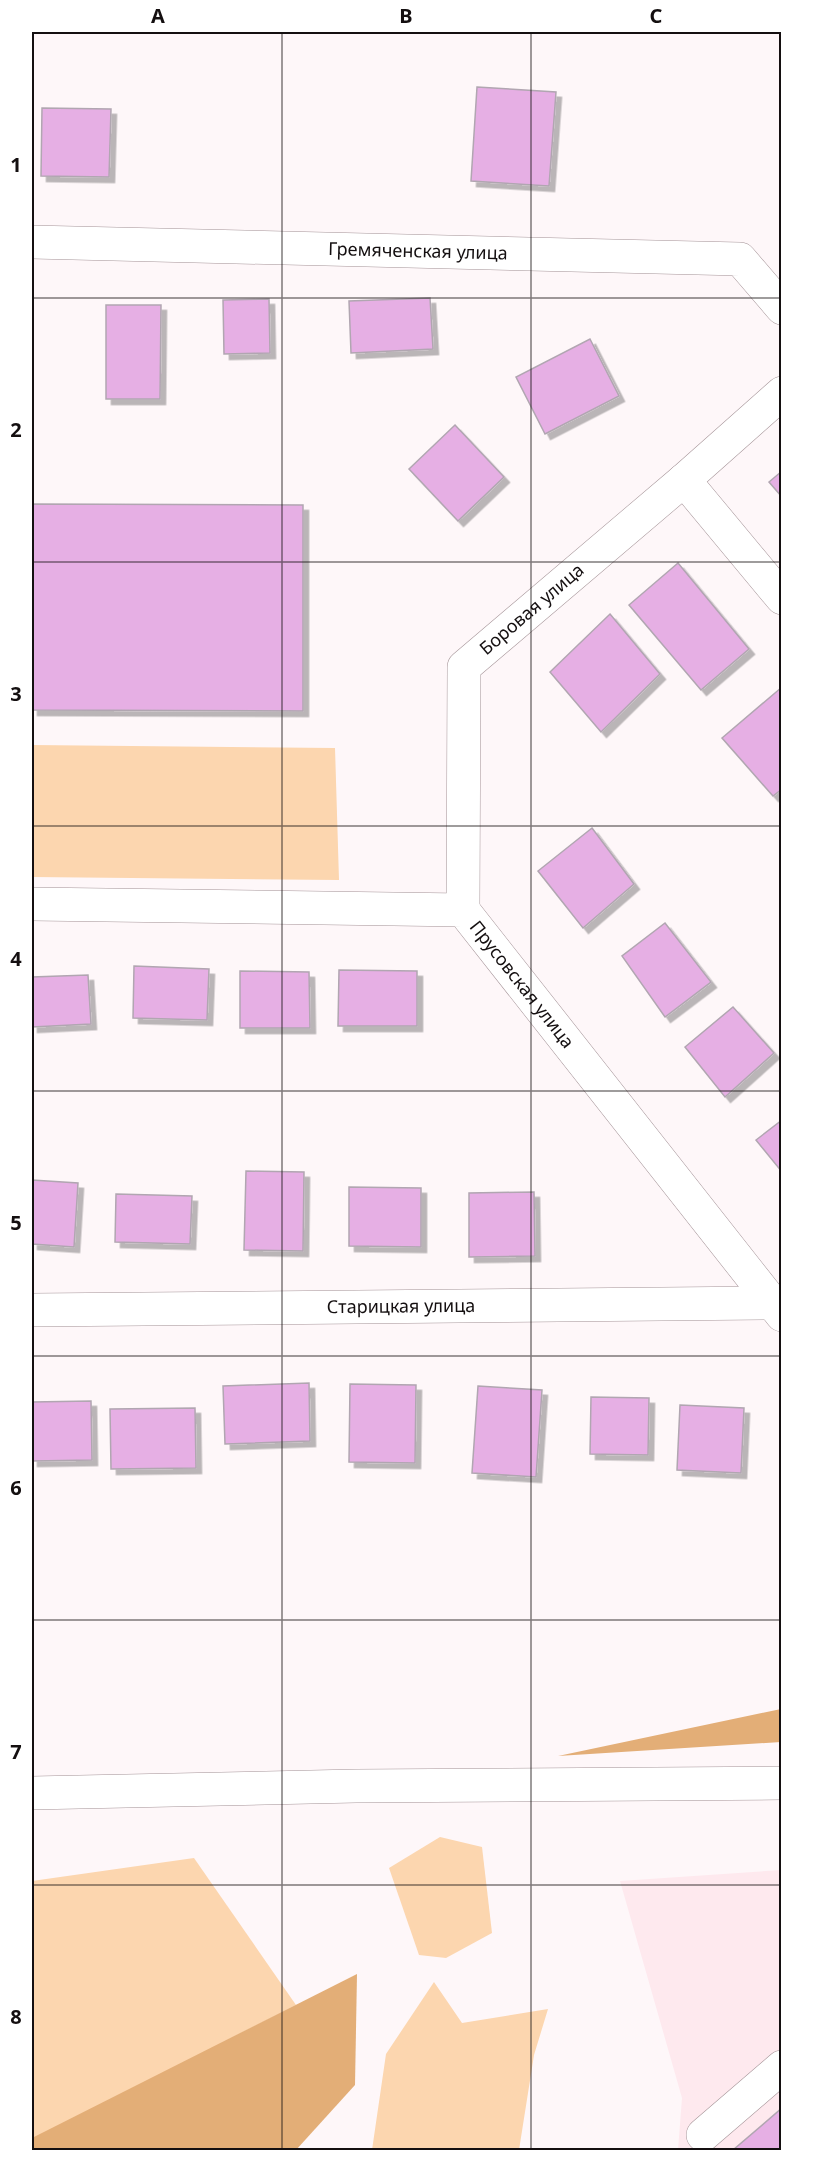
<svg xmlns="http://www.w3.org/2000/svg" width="813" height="2182" font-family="'Noto Sans',sans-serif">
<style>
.built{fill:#fee9ee}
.green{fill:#fcd6af}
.forest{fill:#e3ae77}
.building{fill:#e6afe4;stroke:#b1a6b1;stroke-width:1.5;filter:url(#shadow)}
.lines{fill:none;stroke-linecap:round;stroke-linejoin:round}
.minor-casing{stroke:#a59498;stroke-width:34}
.minor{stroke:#fff;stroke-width:33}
.grid{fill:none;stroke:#140f10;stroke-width:1.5;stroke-opacity:0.55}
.labels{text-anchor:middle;stroke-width:6;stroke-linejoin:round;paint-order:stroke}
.street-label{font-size:18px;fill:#140f10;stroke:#fff}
.neatline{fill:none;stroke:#140f10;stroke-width:2}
.grid-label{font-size:20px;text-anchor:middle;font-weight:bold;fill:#140f10}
</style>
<defs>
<filter id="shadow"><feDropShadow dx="5.5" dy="5.5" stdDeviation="0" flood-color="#0004"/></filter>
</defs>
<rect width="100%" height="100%" fill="#fef7f9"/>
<!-- built -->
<polygon class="built" points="781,1870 781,2150 678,2150 682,2098 620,1881"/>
<!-- green -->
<g class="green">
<polygon points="32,745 335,748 339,880 32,877"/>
<polygon points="440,1837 482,1847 492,1933 446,1958 419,1955 389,1868"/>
<polygon points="194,1858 296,2005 32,2140 32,1881"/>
<polygon points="434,1982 462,2023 548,2009 534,2055 519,2150 372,2150 386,2054"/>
</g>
<!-- forest -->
<g class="forest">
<polygon points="781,1709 781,1742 558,1756"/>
<polygon points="357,1974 355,2085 296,2150 32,2150 32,2138"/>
</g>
<!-- building -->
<g class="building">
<polygon points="477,87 556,92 549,186 471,181"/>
<polygon points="42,108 111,109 109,177 41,176"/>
<polygon points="430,298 433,349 351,353 349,301"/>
<polygon points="269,299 270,353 224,354 223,300"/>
<polygon points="106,305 161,305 160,399 106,399"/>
<polygon points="590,339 619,396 545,434 516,377"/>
<polygon points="455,425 504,477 458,521 409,469"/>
<polygon points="782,471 782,497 769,482"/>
<polygon points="32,504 303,505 303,711 32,710"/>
<polygon points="678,563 749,649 701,690 629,605"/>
<polygon points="610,614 660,674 601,732 550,672"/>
<polygon points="782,687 782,789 773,796 722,738"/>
<polygon points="592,828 634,884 583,928 538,871"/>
<polygon points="665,923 711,982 665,1017 622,956"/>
<polygon points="134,966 209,969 207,1020 133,1018"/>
<polygon points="339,970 417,971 417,1026 338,1026"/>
<polygon points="240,971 309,972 310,1028 240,1028"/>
<polygon points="88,975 91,1024 32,1027 32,977"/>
<polygon points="733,1007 774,1053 725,1097 685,1047"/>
<polygon points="782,1120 782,1172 756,1140"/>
<polygon points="246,1171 304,1172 303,1251 244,1250"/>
<polygon points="32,1180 78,1183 74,1247 32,1244"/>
<polygon points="349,1187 421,1188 421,1247 349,1246"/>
<polygon points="534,1192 535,1256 469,1257 469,1193"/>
<polygon points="116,1194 192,1196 190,1244 115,1242"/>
<polygon points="309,1383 310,1441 225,1444 223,1386"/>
<polygon points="350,1384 416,1385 415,1463 349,1462"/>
<polygon points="478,1386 542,1390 536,1477 472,1473"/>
<polygon points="591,1397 649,1398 648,1455 590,1454"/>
<polygon points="91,1401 92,1460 32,1461 32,1402"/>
<polygon points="680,1405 744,1408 741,1473 677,1470"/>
<polygon points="195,1408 196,1468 111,1469 110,1409"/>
<polygon points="782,2108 782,2150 733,2150"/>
</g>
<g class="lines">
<defs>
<g id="minor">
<path id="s1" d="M32 242 740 259 782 308"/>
<polyline points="684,480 782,598"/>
<path id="s2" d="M32 904 463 910 782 1315"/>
<path id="s3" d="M463 910 464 667 684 480 782 393"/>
<path id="s4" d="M32 1310 771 1303"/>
<polyline points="32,1793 356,1786 782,1783"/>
<polyline points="703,2135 782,2067"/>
</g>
</defs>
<!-- minor casing -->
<use href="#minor" class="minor-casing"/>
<!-- minor -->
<use href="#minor" class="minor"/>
</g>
<!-- grid -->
<path class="grid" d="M282 32V2150M531 32V2150M32 298H782M32 562H782M32 826H782M32 1091H782M32 1356H782M32 1620H782M32 1885H782"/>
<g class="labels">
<!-- street labels -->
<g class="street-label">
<text dy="6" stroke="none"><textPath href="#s1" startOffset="386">Гремяченская улица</textPath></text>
<text dy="6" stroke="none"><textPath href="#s3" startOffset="332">Боровая улица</textPath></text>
<text dy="6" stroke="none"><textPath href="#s2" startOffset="526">Прусовская улица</textPath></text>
<text dy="6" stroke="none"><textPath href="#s4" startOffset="369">Старицкая улица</textPath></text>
</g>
</g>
<!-- border -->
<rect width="813" height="2182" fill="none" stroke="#ffffff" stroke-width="66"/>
<rect x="33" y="33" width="747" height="2116" class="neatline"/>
<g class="grid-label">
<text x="158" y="23">A</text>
<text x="406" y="23">B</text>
<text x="656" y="23">C</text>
<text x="16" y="172">1</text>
<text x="16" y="437">2</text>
<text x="16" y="701">3</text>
<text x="16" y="966">4</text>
<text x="16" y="1230">5</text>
<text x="16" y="1495">6</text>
<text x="16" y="1759">7</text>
<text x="16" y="2024">8</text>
</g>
</svg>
